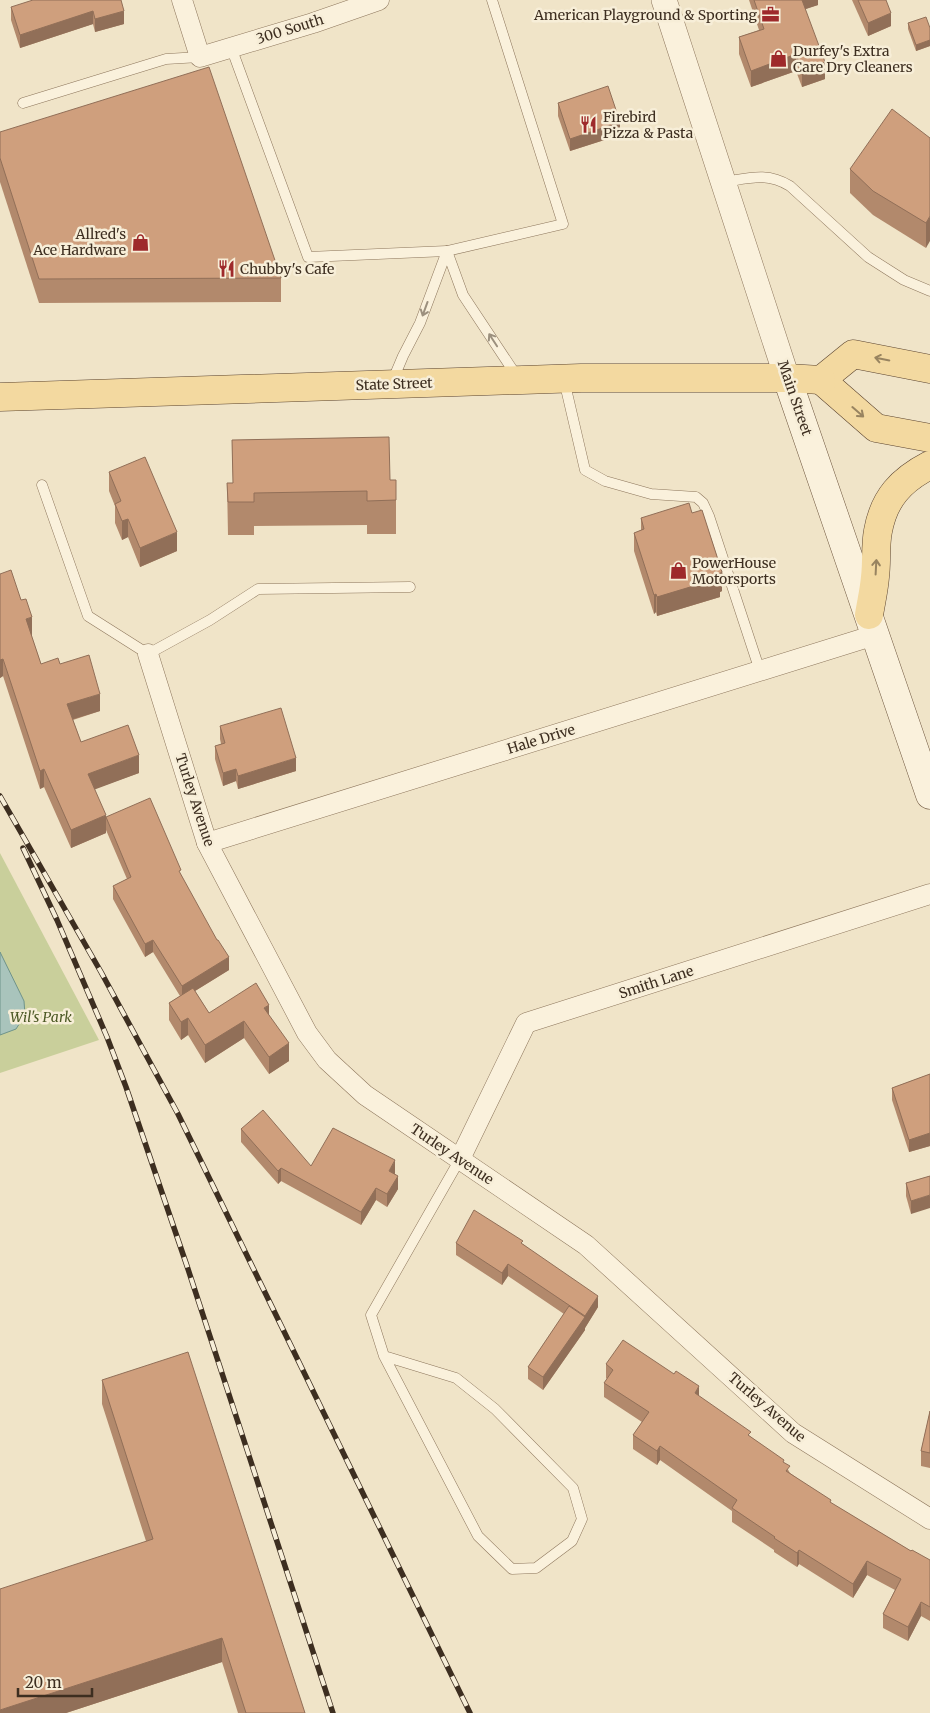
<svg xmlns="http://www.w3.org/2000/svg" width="930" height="1713" font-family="Merriweather,serif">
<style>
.green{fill:#c9cf9b}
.water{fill:#a9c4bc;stroke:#6f938a}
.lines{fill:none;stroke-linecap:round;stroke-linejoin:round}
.service-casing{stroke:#8d765c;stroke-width:11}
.minor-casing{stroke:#8d765c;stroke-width:21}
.tertiary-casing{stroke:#8d765c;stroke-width:26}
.secondary-casing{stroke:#6f573f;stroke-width:29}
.primary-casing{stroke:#5b4430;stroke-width:29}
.service{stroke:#faf1dc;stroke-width:10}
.minor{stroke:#faf1dc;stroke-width:20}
.tertiary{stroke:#faf1dc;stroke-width:25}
.secondary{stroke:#faf1dc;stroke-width:28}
.primary{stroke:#f3d9a0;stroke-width:28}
.rail-casing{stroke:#3d2e20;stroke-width:5.5}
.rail{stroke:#f7eed8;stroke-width:4;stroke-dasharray:11;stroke-linecap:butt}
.wall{fill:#b2896c}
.shaded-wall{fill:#916f58}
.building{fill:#cf9f7d;stroke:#916f58}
.oneway{stroke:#9c907e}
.oneway2{stroke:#988460}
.labels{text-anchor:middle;stroke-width:5;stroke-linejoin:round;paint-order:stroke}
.poi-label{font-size:14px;fill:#3d2e20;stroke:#f7eed8;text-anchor:start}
.street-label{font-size:14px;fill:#3d2e20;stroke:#f7eed8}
.park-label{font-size:14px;font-style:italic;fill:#4d5a26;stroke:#f7eed8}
</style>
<rect width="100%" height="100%" fill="#f0e4c8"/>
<!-- green -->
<polygon class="green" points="0,853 99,1040 0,1073"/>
<!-- water -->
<polygon class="water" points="0,952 24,1001 25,1015 16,1029 0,1035"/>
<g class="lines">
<defs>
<g id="service">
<polyline points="231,47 308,257 447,251 563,224 492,0"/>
<polyline points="23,103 166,59 200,57"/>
<path d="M724 182C750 178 767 172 790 186L868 257 904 280 930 291"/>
<polyline points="564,380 585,470 605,481 651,494 696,497 703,503 709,516 760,671"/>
<polyline points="392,382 403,356 420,323 447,251 463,295 518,378"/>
<polyline points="42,485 88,616 148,654 210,620 258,589 410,587"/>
<polyline points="384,1356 456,1378 495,1409 573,1488 582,1519 572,1541 536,1568 512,1569 478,1536 384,1356 371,1315 460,1159"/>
</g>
<g id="minor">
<polyline points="182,0 200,57 313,23 379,0"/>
<polyline points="148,654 207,843 307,1033 327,1060 365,1095 586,1245 793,1433 930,1519"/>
<polyline points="207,843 875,635"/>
<polyline points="460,1159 526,1023 930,894"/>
</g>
<polyline id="tertiary" points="664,0 787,378"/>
<polyline id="secondary" points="787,378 930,795"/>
<g id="primary">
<polyline points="821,380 876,428 930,438"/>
<polyline points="821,380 853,354 930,369"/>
<polyline points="0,397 581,378 787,378 821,380"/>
<path d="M869 615C871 602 874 590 875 577 877 562 875 546 878 531 884 498 901 480 930 465"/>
</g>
</defs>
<!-- service casing -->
<use href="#service" class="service-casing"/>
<!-- minor casing -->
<use href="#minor" class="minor-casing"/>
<!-- tertiary casing -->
<use href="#tertiary" class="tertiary-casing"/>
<!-- secondary casing -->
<use href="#secondary" class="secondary-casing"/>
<!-- primary casing -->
<use href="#primary" class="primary-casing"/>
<!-- service -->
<use href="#service" class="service"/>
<!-- minor -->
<use href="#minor" class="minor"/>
<!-- tertiary -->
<use href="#tertiary" class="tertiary"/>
<!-- secondary -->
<use href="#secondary" class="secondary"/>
<!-- primary -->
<use href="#primary" class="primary"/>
<defs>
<g id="rail">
<polyline points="0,796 101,972 178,1114 470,1713"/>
<polyline points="23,848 57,920 107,1037 126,1087 187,1266 333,1713"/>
</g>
</defs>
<!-- rail casing -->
<use href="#rail" class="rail-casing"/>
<!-- rail -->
<use href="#rail" class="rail"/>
</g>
<!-- wall -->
<g class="wall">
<polygon points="121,0 124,24 95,32 93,24 20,48 11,20 11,7"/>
<polygon points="749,0 818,0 818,5 805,9 825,79 802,87 796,71 751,87 739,54 739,37 759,30"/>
<polygon points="852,0 886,0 891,26 868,36"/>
<polygon points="908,23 930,28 930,46 916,51 908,29"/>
<polygon points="558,103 620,135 570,151 558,116"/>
<polygon points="0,132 281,278 281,302 39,303 0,182"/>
<polygon points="930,138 926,248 873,215 850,193 850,169"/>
<polygon points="232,440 390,480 396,500 396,534 367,534 367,525 254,526 254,535 228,535 227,483 233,483"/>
<polygon points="109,472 177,551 140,567 128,537 122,540 115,523 115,506 109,491"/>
<polygon points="692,513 722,591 720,592 720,597 657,616 656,612 654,614 634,551 634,533 641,530 641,518"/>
<polygon points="0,574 32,635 31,635 41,664 60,664 100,711 73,720 81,742 139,773 94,789 106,833 71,848 44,787 40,789 3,676 0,678"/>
<polygon points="220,726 296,771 238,789 236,781 223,786 215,759 215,746 221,744 220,739"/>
<polygon points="106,817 181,875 229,970 195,991 209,1013 269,1015 289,1061 269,1074 244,1038 205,1063 188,1035 181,1040 169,1020 169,1003 180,996 153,952 145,957 113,899 113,886 127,879 106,830"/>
<polygon points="930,1074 930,1146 909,1152 892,1100 892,1088"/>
<polygon points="241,1129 311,1166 395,1173 395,1174 398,1189 387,1207 376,1200 361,1225 281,1181 278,1184 241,1142"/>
<polygon points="930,1176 911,1214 906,1196 906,1183"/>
<polygon points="456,1243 523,1244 598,1307 585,1328 585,1330 543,1390 528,1379 528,1367 564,1314 508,1276 502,1285 456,1255"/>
<polygon points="606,1364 699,1396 751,1437 784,1463 790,1473 831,1503 911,1551 930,1560 930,1621 921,1616 908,1641 883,1628 883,1614 895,1590 867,1575 853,1598 799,1564 797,1567 774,1552 774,1550 732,1522 732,1511 660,1460 657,1465 633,1449 633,1435 642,1422 604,1397 604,1383 607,1379 606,1378"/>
<polygon points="102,1380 305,1713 238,1713 222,1662 66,1713 0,1713 146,1541 102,1404"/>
<polygon points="930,1411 930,1468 921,1466 921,1451"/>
</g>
<!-- shaded-wall -->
<g class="shaded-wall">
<polygon points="800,0 818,0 818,5 800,11"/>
<polygon points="93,11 93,24 20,48 20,35"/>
<polygon points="124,11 124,24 95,32 95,19"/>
<polygon points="891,13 891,26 868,36 868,23"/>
<polygon points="930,40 930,46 916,51 916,45"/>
<polygon points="796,54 796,71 751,87 751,71"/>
<polygon points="825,62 825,79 802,87 802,70"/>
<polygon points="620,122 620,135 570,151 570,139"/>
<polygon points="930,216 930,241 926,248 926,223"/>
<polygon points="128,519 128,537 122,540 122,521"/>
<polygon points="177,532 177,551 140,567 140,548"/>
<polygon points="722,572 722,591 720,592 720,597 657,616 657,597"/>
<polygon points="656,594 656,612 654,614 654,595"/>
<polygon points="32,617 32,635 26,637 26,619"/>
<polygon points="3,659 3,676 0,678 0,660"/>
<polygon points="100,694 100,711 67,721 67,704"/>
<polygon points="139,755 139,773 88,792 88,774"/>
<polygon points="296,758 296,771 238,789 238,776"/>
<polygon points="44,769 44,787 40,789 40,771"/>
<polygon points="236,769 236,781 223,786 223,773"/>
<polygon points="106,815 106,833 71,848 71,830"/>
<polygon points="153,940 153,952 145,957 145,944"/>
<polygon points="229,957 229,970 182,999 182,986"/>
<polygon points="269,1005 269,1022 264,1008"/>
<polygon points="188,1018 188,1035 181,1040 181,1022"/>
<polygon points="244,1021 244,1038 205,1063 205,1045"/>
<polygon points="289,1043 289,1061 269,1074 269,1057"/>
<polygon points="930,1133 930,1146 909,1152 909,1140"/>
<polygon points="395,1160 395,1173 389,1184 389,1171"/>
<polygon points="281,1168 281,1181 278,1184 278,1171"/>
<polygon points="398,1176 398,1189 387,1207 387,1194"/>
<polygon points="376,1188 376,1200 361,1225 361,1212"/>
<polygon points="930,1195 930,1208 911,1214 911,1201"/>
<polygon points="508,1264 508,1276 502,1285 502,1273"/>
<polygon points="598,1296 598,1307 585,1328 585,1330 543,1390 543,1377"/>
<polygon points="699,1386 699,1400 695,1393"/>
<polygon points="660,1446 660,1460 657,1465 657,1451"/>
<polygon points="799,1550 799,1564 797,1567 797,1553"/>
<polygon points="867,1561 867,1575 853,1598 853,1584"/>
<polygon points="921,1602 921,1616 908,1641 908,1627"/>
<polygon points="222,1638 222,1662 66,1713 0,1713 0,1710"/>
</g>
<!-- building -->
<g class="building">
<polygon points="33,0 121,0 124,11 95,19 93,11 20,35 11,7"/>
<polygon points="754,0 802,0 825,62 802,70 796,54 751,71 739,37 764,29"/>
<polygon points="858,0 886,0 891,13 868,23"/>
<polygon points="926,17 930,28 930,40 916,45 908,23"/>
<polygon points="209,67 281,278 39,279 0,158 0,132"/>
<polygon points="608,86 620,122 570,139 558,103"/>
<polygon points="892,109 930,138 930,216 926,223 873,191 850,169"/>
<polygon points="389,437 390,480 396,480 396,500 367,501 367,491 254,493 254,502 228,502 227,483 233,483 232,440"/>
<polygon points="145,457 177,532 140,548 128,519 122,521 115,504 121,501 109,472"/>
<polygon points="689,503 692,513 702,510 722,572 719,574 720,578 657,597 656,594 654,595 634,533 644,529 641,518"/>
<polygon points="11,570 21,600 26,599 32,617 26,619 41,664 58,658 60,664 89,655 100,694 67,704 81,742 128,725 139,755 88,774 106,815 71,830 44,769 40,771 3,659 0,660 0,574"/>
<polygon points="281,708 296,758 238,776 236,769 223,773 215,746 225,743 220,726"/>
<polygon points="150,798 181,870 179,871 217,940 218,940 229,957 182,986 153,940 145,944 113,886 131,877 106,817"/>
<polygon points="256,983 269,1005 264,1008 289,1043 269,1057 244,1021 205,1045 188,1018 181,1022 169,1003 193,988 209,1013"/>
<polygon points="930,1074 930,1133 909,1140 892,1088"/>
<polygon points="263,1110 311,1166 333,1128 395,1160 389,1171 398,1176 387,1194 376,1188 361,1212 281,1168 278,1171 241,1129"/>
<polygon points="930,1176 930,1195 911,1201 906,1183"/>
<polygon points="474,1210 523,1241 521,1243 598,1296 585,1316 508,1264 502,1273 456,1243"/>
<polygon points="569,1306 585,1317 543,1377 528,1367"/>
<polygon points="623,1340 674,1374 676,1371 699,1386 695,1393 751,1432 748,1435 784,1460 783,1462 790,1466 786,1471 831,1500 830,1502 911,1551 912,1550 930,1560 930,1607 921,1602 908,1627 883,1614 901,1579 867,1561 853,1584 799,1550 797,1553 774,1538 775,1537 732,1508 737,1500 660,1446 657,1451 633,1435 649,1412 604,1383 613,1370 606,1364"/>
<polygon points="188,1352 305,1713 246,1713 222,1638 0,1710 0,1589 153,1539 102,1380"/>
<polygon points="930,1411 930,1453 921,1451"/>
</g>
<!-- one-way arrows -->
<defs><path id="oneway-shaft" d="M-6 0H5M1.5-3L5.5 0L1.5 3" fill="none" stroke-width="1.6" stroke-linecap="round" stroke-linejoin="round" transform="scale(1.25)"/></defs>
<g class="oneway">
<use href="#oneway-shaft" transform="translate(425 309) rotate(110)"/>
<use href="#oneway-shaft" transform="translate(493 340) rotate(-123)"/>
</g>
<g class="oneway2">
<use href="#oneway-shaft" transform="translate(882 359) rotate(-169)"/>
<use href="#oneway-shaft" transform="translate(858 412) rotate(41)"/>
<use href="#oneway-shaft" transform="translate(876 567) rotate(-87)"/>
</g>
<!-- icons -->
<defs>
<symbol id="office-bare" viewBox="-9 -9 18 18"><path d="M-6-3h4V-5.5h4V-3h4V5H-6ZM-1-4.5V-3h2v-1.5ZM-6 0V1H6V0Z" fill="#9e2a2b" stroke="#f7eed8" stroke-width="2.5" paint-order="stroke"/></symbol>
<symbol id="shop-bare" viewBox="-9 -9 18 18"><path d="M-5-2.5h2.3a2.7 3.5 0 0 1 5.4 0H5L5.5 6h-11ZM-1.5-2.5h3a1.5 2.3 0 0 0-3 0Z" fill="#9e2a2b" stroke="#f7eed8" stroke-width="2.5" paint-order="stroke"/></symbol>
<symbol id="restaurant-bare" viewBox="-9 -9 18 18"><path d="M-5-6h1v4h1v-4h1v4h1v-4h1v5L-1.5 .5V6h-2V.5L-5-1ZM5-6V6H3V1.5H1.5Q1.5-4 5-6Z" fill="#9e2a2b" stroke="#f7eed8" stroke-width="2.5" paint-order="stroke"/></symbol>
</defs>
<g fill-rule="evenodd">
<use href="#office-bare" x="758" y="2" width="25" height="25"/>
<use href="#shop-bare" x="766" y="46" width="25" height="25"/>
<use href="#restaurant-bare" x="576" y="112" width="25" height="25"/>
<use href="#shop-bare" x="128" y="230" width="25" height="25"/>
<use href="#restaurant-bare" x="214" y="256" width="25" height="25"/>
<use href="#shop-bare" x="666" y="558" width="25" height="25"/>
</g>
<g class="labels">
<!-- poi labels -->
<g class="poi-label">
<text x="757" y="20" text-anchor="end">American Playground &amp; Sporting</text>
<text x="793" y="56">Durfey's Extra<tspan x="793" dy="16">Care Dry Cleaners</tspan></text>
<text x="603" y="122">Firebird<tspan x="603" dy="16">Pizza &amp; Pasta</tspan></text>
<text x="126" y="239" text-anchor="end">Allred's<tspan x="126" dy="16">Ace Hardware</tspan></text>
<text x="240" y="274">Chubby's Cafe</text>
<text x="692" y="568">PowerHouse<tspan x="692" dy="16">Motorsports</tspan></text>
</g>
<!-- street labels -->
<g class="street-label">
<text transform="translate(290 29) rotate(-17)" y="5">300 South</text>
<text transform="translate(394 384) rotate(-2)" y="5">State Street</text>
<text transform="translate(795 398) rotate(71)" y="5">Main Street</text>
<text transform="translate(541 739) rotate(-17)" y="5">Hale Drive</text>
<text transform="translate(195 800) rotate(72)" y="5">Turley Avenue</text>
<text transform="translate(656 982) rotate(-18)" y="5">Smith Lane</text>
<text transform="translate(452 1154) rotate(34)" y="5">Turley Avenue</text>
<text transform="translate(767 1407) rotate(41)" y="5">Turley Avenue</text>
</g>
<!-- park labels -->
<g class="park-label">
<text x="41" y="1022">Wil's Park</text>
</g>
</g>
<!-- scale -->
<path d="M18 1688v8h74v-8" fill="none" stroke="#3d2e20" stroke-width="2.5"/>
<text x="25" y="1688" font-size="15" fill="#3d2e20" stroke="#f7eed8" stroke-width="4" paint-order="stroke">20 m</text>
</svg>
